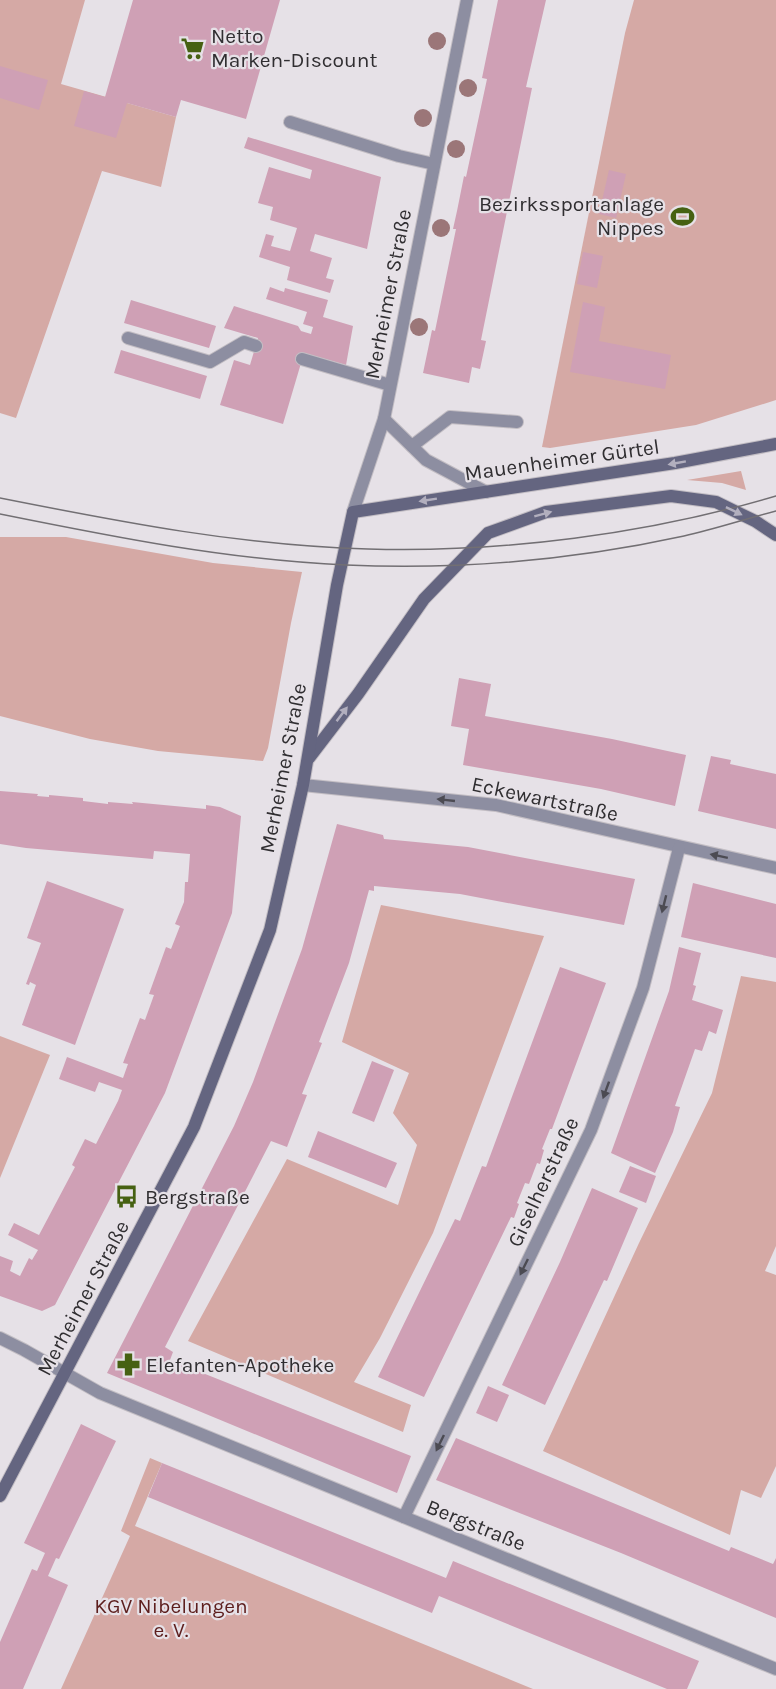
<svg xmlns="http://www.w3.org/2000/svg" width="776" height="1689" font-family="Karla,sans-serif">
<style>
.green{fill:#d5a9a5}
.building{fill:#cfa0b5}
.lines{fill:none;stroke-linecap:round;stroke-linejoin:round}
.service-casing{stroke:#c2bdc3;stroke-width:14}
.minor-casing{stroke:#c2bdc3;stroke-width:14}
.secondary-casing{stroke:#c2bdc3;stroke-width:14}
.service{stroke:#8d8ea1;stroke-width:12}
.minor{stroke:#8d8ea1;stroke-width:12}
.secondary{stroke:#646580;stroke-width:12}
.tram{stroke:#726f73;stroke-width:1.5}
.tree{fill:#9b7678}
.oneway{fill:#b2afbe}
.oneway2{fill:#4c4b53}
.labels{text-anchor:middle;stroke-width:4.5;stroke-linejoin:round;paint-order:stroke}
.poi-label{font-size:21px;fill:#302e31;stroke:#e6e1e7;text-anchor:start}
.street-label{font-size:21px;fill:#302e31;stroke:#e6e1e7}
.park-label{font-size:21px;fill:#5d1e1d;stroke:#e6e1e7}
</style>
<rect width="100%" height="100%" fill="#e6e1e7"/>
<!-- green -->
<g class="green">
<polygon points="0,0 85,0 61,84 176,117 161,187 102,171 16,418 0,413"/>
<polygon points="634,0 776,0 776,400 696,425 550,448 542,447 625,33"/>
<polygon points="741,471 746,490 722,483 687,480"/>
<polygon points="0,537 66,537 213,563 302,572 291,623 268,748 263,761 158,751 90,739 0,716"/>
<polygon points="381,905 544,936 433,1233 380,1338 354,1382 411,1405 403,1432 188,1341 287,1159 398,1205 417,1145 393,1113 409,1073 342,1042"/>
<polygon points="741,976 776,982 776,1246 765,1271 776,1275 776,1466 761,1498 741,1490 730,1535 543,1451 639,1243 712,1093"/>
<polygon points="0,1036 50,1055 0,1178"/>
<polygon points="150,1458 162,1463 135,1526 533,1689 61,1689 130,1536 121,1531"/>
</g>
<!-- building -->
<g class="building">
<polygon points="133,0 280,0 246,119 181,100 176,117 127,103 116,138 74,126 84,91 105,97"/>
<polygon points="498,0 546,0 526,87 532,88 481,340 486,341 480,369 472,367 469,383 423,373 432,330 435,331 456,229 453,229 457,211 464,176 466,177 487,79 482,78"/>
<polygon points="0,66 48,80 39,110 0,98"/>
<polygon points="248,137 381,177 367,249 315,234 310,251 332,258 326,278 334,280 330,293 287,280 290,267 259,257 266,234 274,236 271,246 290,251 297,228 270,220 273,207 258,203 269,167 310,179 312,170 244,148"/>
<polygon points="609,170 626,174 616,218 599,214"/>
<polygon points="583,252 603,256 597,288 577,284"/>
<polygon points="270,287 284,292 285,288 328,300 323,317 353,326 346,365 304,353 283,424 220,405 234,360 250,365 258,338 224,328 234,306 298,326 301,331 311,334 313,327 303,324 307,312 266,299"/>
<polygon points="131,300 216,326 209,348 124,323"/>
<polygon points="583,302 605,307 599,341 671,355 665,389 570,372"/>
<polygon points="121,350 207,376 200,399 114,373"/>
<polygon points="459,678 491,684 485,716 612,739 686,755 675,806 601,789 463,765 469,729 451,726"/>
<polygon points="711,756 731,760 730,764 776,774 776,829 698,811"/>
<polygon points="0,791 38,794 37,796 49,797 49,795 83,798 83,801 108,804 108,802 133,804 132,802 206,809 206,805 220,807 241,816 232,913 165,1093 55,1305 42,1311 0,1296 0,1256 13,1261 10,1271 20,1276 29,1258 32,1260 38,1250 8,1235 14,1223 39,1235 75,1167 72,1165 85,1139 96,1144 118,1101 122,1090 99,1082 95,1092 59,1079 67,1057 123,1078 128,1064 123,1063 140,1018 145,1020 154,995 149,994 166,947 171,949 180,926 175,924 184,902 185,882 188,882 190,854 154,851 153,859 26,848 0,844"/>
<polygon points="337,824 383,835 384,839 468,847 635,879 624,925 460,894 374,886 374,891 369,890 349,963 319,1042 322,1043 302,1094 307,1095 287,1147 271,1141 165,1347 173,1352 170,1360 411,1456 397,1493 107,1373 234,1126 253,1082 302,949"/>
<polygon points="47,881 124,909 75,1045 22,1025 36,985 30,982 29,985 26,984 41,943 27,938"/>
<polygon points="693,883 776,904 776,958 681,937"/>
<polygon points="679,947 701,953 693,985 696,986 692,1000 723,1010 716,1034 709,1031 702,1051 695,1049 675,1106 680,1107 673,1132 655,1173 611,1153 669,991"/>
<polygon points="560,967 606,983 552,1129 550,1129 542,1149 544,1150 540,1164 537,1163 529,1184 525,1183 517,1203 519,1204 514,1218 511,1217 424,1397 378,1377 455,1219 460,1221 482,1166 486,1167"/>
<polygon points="372,1061 394,1070 374,1122 352,1113"/>
<polygon points="318,1131 397,1163 386,1188 308,1157"/>
<polygon points="630,1166 656,1176 646,1203 619,1192"/>
<polygon points="592,1188 638,1208 607,1281 604,1280 545,1405 502,1385 560,1262"/>
<polygon points="488,1386 509,1395 497,1422 476,1413"/>
<polygon points="81,1424 116,1441 59,1559 56,1558 48,1576 68,1585 23,1689 0,1689 0,1642 32,1569 37,1571 45,1553 24,1543"/>
<polygon points="456,1438 729,1551 731,1547 773,1564 776,1558 776,1618 621,1553 436,1480"/>
<polygon points="162,1463 446,1578 453,1561 699,1661 687,1689 667,1689 439,1596 432,1613 148,1497"/>
</g>
<g class="lines">
<defs>
<g id="service">
<polyline points="290,122 399,156 434,164"/>
<polyline points="128,338 210,362 244,342 256,346"/>
<polyline points="302,359 390,385"/>
<polyline points="412,446 450,417 517,422"/>
</g>
<g id="minor">
<polyline points="384,419 426,460 486,492"/>
<polyline points="353,512 384,419 467,0"/>
<polyline points="303,785 496,805 776,868"/>
<polyline points="0,1338 24,1350 100,1393 776,1669"/>
<polyline points="404,1517 591,1130 643,988 679,848"/>
</g>
<g id="secondary">
<polyline points="309,758 358,694 424,599 488,533 546,512 671,496 716,502 755,521 776,535"/>
<polyline points="0,1496 194,1127 270,930 303,785 337,585 353,512 675,463 776,444"/>
</g>
</defs>
<!-- service casing -->
<use href="#service" class="service-casing"/>
<!-- minor casing -->
<use href="#minor" class="minor-casing"/>
<!-- secondary casing -->
<use href="#secondary" class="secondary-casing"/>
<!-- service -->
<use href="#service" class="service"/>
<!-- minor -->
<use href="#minor" class="minor"/>
<!-- secondary -->
<use href="#secondary" class="secondary"/>
<!-- tram -->
<g class="tram">
<path d="M0 498C121 522 244 546 368 549 502 553 648 534 776 496"/>
<path d="M0 514C114 537 229 560 346 565 458 570 574 560 684 536 715 529 745 519 776 511"/>
</g>
</g>
<!-- trees -->
<g class="tree">
<circle cx="437" cy="41" r="9"/>
<circle cx="468" cy="88" r="9"/>
<circle cx="423" cy="118" r="9"/>
<circle cx="456" cy="149" r="9"/>
<circle cx="441" cy="228" r="9"/>
<circle cx="419" cy="327" r="9"/>
</g>
<!-- one-way arrows -->
<defs><path id="oneway-solid" d="M-6-.8H1V-3.2L6.5 0L1 3.2V.8H-6Z" transform="scale(1.5)"/></defs>
<g class="oneway">
<use href="#oneway-solid" transform="translate(677 463) rotate(170)"/>
<use href="#oneway-solid" transform="translate(428 500) rotate(171)"/>
<use href="#oneway-solid" transform="translate(734 511) rotate(26)"/>
<use href="#oneway-solid" transform="translate(543 514) rotate(-15)"/>
<use href="#oneway-solid" transform="translate(342 714) rotate(-53)"/>
</g>
<g class="oneway2">
<use href="#oneway-solid" transform="translate(446 800) rotate(-174)"/>
<use href="#oneway-solid" transform="translate(719 856) rotate(-168)"/>
<use href="#oneway-solid" transform="translate(664 904) rotate(104)"/>
<use href="#oneway-solid" transform="translate(606 1090) rotate(110)"/>
<use href="#oneway-solid" transform="translate(524 1267) rotate(116)"/>
<use href="#oneway-solid" transform="translate(440 1443) rotate(116)"/>
</g>
<!-- icons -->
<defs>
<symbol id="supermarket-bare" viewBox="-9 -9 18 18"><path d="M-6-5.5h2.5l.6 2H6L4.5 2H-2.5L-4.4-4H-6ZM-1.5 3.2a1.3 1.3 0 1 0 .1 0ZM3 3.2a1.3 1.3 0 1 0 .1 0Z" fill="#466112" stroke="#e6e1e7" stroke-width="2.5" paint-order="stroke"/></symbol>
<symbol id="stadium-bare" viewBox="-9 -9 18 18"><path d="M0-5a6.5 5 0 1 0 0 10a6.5 5 0 1 0 0-10ZM-3.5-1.8h7v3.6h-7Z" fill="#466112" stroke="#e6e1e7" stroke-width="2.5" paint-order="stroke"/></symbol>
<symbol id="bus-bare" viewBox="-9 -9 18 18"><path d="M-5-6H5V4H4V6H2V4H-2V6H-4V4H-5ZM-3.5-4V0h7V-4ZM-3.5 1.2v1.5H-2V1.2ZM2 1.2v1.5H3.5V1.2Z" fill="#466112" stroke="#e6e1e7" stroke-width="2.5" paint-order="stroke"/></symbol>
<symbol id="pharmacy-bare" viewBox="-9 -9 18 18"><path d="M-2-6h4v4h4v4h-4v4h-4v-4h-4v-4h4Z" fill="#466112" stroke="#e6e1e7" stroke-width="2.5" paint-order="stroke"/></symbol>
</defs>
<g fill-rule="evenodd">
<use href="#supermarket-bare" x="176" y="32" width="33" height="33"/>
<use href="#stadium-bare" x="666" y="200" width="33" height="33"/>
<use href="#bus-bare" x="110" y="1180" width="33" height="33"/>
<use href="#pharmacy-bare" x="112" y="1348" width="33" height="33"/>
</g>
<g class="labels">
<!-- poi labels -->
<g class="poi-label">
<text x="211" y="43">Netto<tspan x="211" dy="24">Marken-Discount</tspan></text>
<text x="664" y="211" text-anchor="end">Bezirkssportanlage<tspan x="664" dy="24">Nippes</tspan></text>
<text x="145" y="1204">Bergstraße</text>
<text x="146" y="1372">Elefanten-Apotheke</text>
</g>
<!-- street labels -->
<g class="street-label">
<text transform="translate(388 294) rotate(-79)" y="7">Merheimer Straße</text>
<text transform="translate(562 460) rotate(-8)" y="7">Mauenheimer Gürtel</text>
<text transform="translate(283 768) rotate(-79)" y="7">Merheimer Straße</text>
<text transform="translate(545 799) rotate(12)" y="7">Eckewartstraße</text>
<text transform="translate(543 1182) rotate(-65)" y="7">Giselherstraße</text>
<text transform="translate(83 1298) rotate(-62)" y="7">Merheimer Straße</text>
<text transform="translate(476 1525) rotate(22)" y="7">Bergstraße</text>
</g>
<!-- park labels -->
<g class="park-label">
<text x="171" y="1613">KGV Nibelungen<tspan x="171" dy="24">e. V.</tspan></text>
</g>
</g>
</svg>
